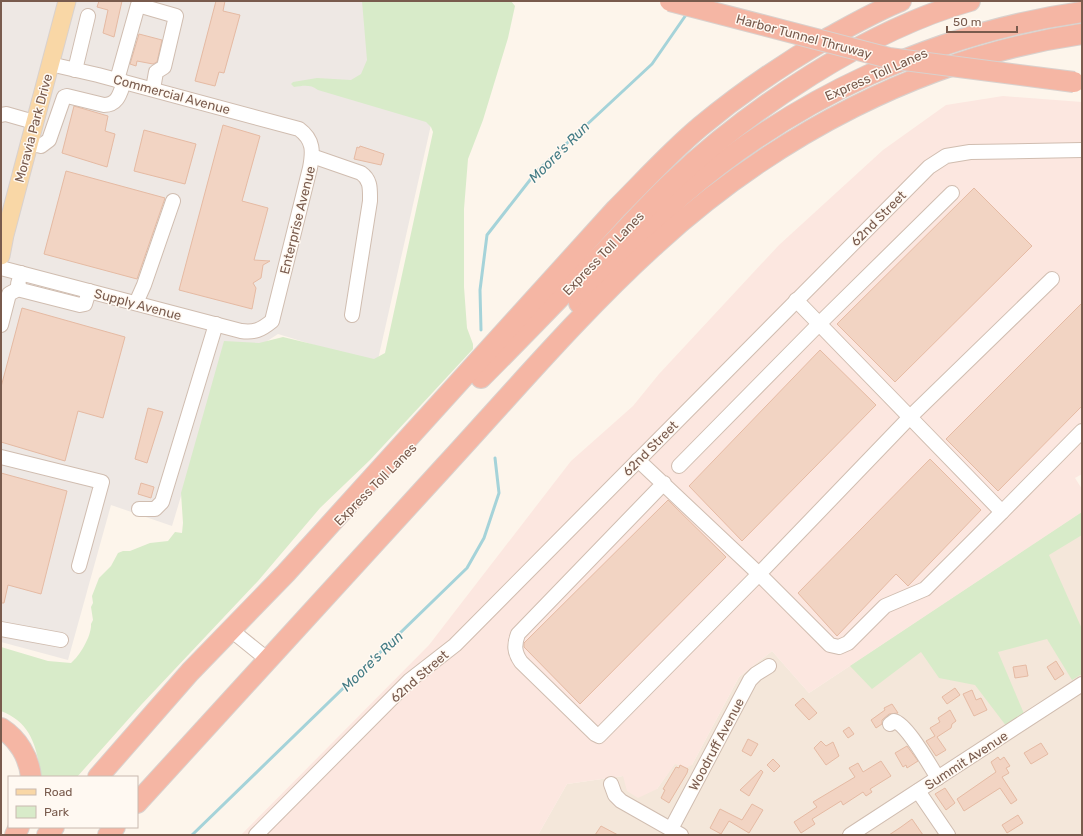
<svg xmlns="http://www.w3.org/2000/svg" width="1083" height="836" font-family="Rubik,sans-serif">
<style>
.residential{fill:#f4e7da}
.commercial{fill:#fce7e0}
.industrial{fill:#eee8e4}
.green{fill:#d8ebc9}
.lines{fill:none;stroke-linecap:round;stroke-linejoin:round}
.stream{stroke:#a5d3d9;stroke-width:3}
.building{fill:#f2d4c3;stroke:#e5baa3}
.minor-casing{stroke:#d0bdb0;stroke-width:16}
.major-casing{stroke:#d9d1cd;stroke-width:19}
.highway-casing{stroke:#d9d1cd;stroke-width:22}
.minor{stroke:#fff;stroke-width:14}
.major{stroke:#f9d7a6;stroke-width:17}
.highway{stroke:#f5b6a4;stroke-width:20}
.highway-bridge-casing{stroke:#d9d1cd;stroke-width:22;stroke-linecap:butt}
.highway-bridge{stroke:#f5b6a4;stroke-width:20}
.labels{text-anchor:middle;stroke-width:3;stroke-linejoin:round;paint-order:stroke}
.street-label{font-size:13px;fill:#795b4d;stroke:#fff9f2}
.water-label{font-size:14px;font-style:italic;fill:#437b84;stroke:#fff9f2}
</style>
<rect width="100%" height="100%" fill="#fdf5eb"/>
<!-- residential -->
<polygon class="residential" points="1082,512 1082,835 538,835 567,784 623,776 657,789 675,763 692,765 739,677 772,651 809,693"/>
<!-- commercial -->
<polygon class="commercial" points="1003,96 1082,102 1082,474 1075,478 1082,489 1082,512 809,693 772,651 739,677 692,765 686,768 675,764 657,789 638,798 627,791 623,776 567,784 538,835 241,835 429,645 571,461 633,406 659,374 779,245 883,150 946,105"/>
<!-- industrial -->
<polygon class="industrial" points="1,1 459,1 377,364 278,334 261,345 227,344 172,526 111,505 68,660 1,642"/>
<!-- green -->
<g class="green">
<path d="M362 1H511L515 6 508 38 483 120 468 159 464 209V287L467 328 473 344V349L370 460 320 508 258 581 141 705 77 777H41C37 748 32 723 1 711V647L48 661 71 663C80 656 92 635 91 624L93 620 91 607 93 603 92 596 99 578 111 566 118 553 123 551H130L150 543 168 541 175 532 182 533 183 523 181 493 224 341 259 343 283 337 374 359 385 353 433 132 431 127 426 122 318 90C310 84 303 86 294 87L291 84 293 82 317 78 351 80 361 74 367 60Z"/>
<polygon points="1082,512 1082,535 1049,555 1082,629 1082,674 1072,680 1047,639 998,652 1025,716 1007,727 975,685 939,678 921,652 872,689 850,666"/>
</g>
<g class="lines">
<!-- stream -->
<g class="stream">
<polyline points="481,330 480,290 487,235 537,171 652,64 688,12"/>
<polyline points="192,835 467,568 484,538 499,493 495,458"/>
</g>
</g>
<!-- building -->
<g class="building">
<polygon points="99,1 122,1 114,37 103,33 108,10 97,7"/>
<polygon points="216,1 225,1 223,11 240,15 224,73 219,72 215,86 195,81"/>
<polygon points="139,34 162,40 157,62 153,64 137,61 136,66 130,64"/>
<polygon points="74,106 108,116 105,131 115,134 107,167 62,153"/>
<polygon points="223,125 260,136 242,201 268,208 254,260 270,261 263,265 261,278 253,283 256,288 252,309 179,290"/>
<polygon points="144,130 196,144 185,184 134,171"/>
<polygon points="360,146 384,154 381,165 354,159 357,147 359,148"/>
<polygon points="66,171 165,198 137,279 44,254"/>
<polygon points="974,188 1032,246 895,382 837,324"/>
<polygon points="1082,303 1082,406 998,491 946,439"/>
<polygon points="22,308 125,337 103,418 78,411 65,461 1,442 1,387"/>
<polygon points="820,350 876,405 742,541 689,486"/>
<polygon points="148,408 163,412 147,463 135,459"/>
<polygon points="930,459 981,510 908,586 896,574 837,636 798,593"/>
<polygon points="1,473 67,491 41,594 8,585 4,603 1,603"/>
<polygon points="141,483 154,487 151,498 138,494"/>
<polygon points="668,500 726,557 580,704 524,647 524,643"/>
<polygon points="1056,661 1064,674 1055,680 1047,667"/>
<polygon points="1026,665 1028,676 1015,678 1013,667"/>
<polygon points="955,688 960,695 947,704 942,697"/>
<polygon points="972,690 976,700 981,698 987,710 974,716 963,694"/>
<polygon points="803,698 817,713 809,720 795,705"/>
<polygon points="892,704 898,713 889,714 882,720 882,724 876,728 871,720 885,710 884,708"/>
<polygon points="950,710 956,721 952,724 951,728 937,737 946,750 936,756 926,741 935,736 930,728 940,722 938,718"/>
<polygon points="849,727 854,734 848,738 843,731"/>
<polygon points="748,739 758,744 751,756 742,751"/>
<polygon points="821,741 826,746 833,742 839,756 826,765 814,748"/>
<polygon points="1041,743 1048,754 1031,764 1024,753"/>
<polygon points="907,746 918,761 907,768 906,765 903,767 895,753"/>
<polygon points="998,757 1000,760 1004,757 1010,766 1006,768 1009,773 1002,777 1017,800 1011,804 1000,788 964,811 957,799 996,772 991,762"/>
<polygon points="773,759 780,766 774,772 767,765"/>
<polygon points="881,761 891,776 870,789 872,792 866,796 863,792 843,805 841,801 812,819 815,824 801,833 794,822 817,807 813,802 855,777 849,768 858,763 863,772"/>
<polygon points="680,765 688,769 687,773 669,803 661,798 665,790 663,789 676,767 679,768"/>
<polygon points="761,770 763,772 749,796 740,790"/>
<polygon points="945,788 955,803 946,810 935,794"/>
<polygon points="752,804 763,810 749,833 729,821 721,834 710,828 720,809 742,820"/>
<polygon points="1018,815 1023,823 1007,833 1002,825"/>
<polygon points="912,819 923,835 889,835 901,827"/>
<polygon points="601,826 618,835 595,835"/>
</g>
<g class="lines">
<defs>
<g id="minor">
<polyline points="75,70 88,16"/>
<polyline points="117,80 138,5 176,16 164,67 156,72 153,89"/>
<polyline points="1,115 6,114 34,122"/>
<path d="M28 143 41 146 49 140 64 97 67 96 104 105C118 105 120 93 124 82"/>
<path d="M312 156 361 173C371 180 370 189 370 201L352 315"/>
<path d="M1 268 241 331C254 333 261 330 272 321L310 168C313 152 314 140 299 129L98 75 50 64"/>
<polyline points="21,273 18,284 21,290 80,305 85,304 89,291"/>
<polyline points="796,300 1002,512 1082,431"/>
<polyline points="136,303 144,285 173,201"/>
<polyline points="1,325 9,294 20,288"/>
<polyline points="1,457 102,482 79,566"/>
<path d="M638 460 759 574 599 736 595 734 521 662C514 652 514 645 518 634L664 483"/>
<polyline points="679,466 820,323 952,193"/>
<polyline points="139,509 155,509 162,502 216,324"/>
<polyline points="1002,512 925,589 885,606 848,643 839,647 830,645 759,574 910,417 1052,279"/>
<polyline points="1,629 61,640"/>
<polyline points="231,630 267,659"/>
<path d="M890 724 894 721C907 724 930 766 938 778"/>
<polyline points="611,784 615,795 621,801 681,835"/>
<polyline points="918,791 948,835"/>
<polyline points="671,829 750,680 756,674 769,666"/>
<polyline points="256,835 410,680 455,645 929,167 946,156 970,152 1082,150"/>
<polyline points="850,835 1082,684"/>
</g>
<polyline id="major" points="1,256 5,235 67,1"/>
<g id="highway">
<path d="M579 303C612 266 644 229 681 196 794 98 934 33 1082 12"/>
<path d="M481 378C524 335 566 291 608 248 629 226 650 203 672 182 749 109 867 30 970 1"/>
<path d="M1 728C18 739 29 757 31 777"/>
<path d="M98 777 190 672 286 573 616 209C644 181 671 151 701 126 741 93 783 64 828 38 852 25 876 11 901 1"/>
<path d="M137 803C239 690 342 578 445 466 514 391 581 312 656 244 774 136 923 57 1082 34"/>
<polyline points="15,835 19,827"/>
<polyline points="47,835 54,827"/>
<polyline points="108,835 115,827"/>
</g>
</defs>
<!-- minor casing -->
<use href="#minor" class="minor-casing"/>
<!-- major casing -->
<use href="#major" class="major-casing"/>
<!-- highway casing -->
<use href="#highway" class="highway-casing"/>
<!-- minor -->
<use href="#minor" class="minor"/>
<!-- major -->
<use href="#major" class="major"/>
<!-- highway -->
<use href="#highway" class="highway"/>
<defs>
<polyline id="highway-bridge" points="670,1 889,58 1074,82"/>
</defs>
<!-- highway-bridge casing -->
<use href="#highway-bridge" class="highway-bridge-casing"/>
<!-- highway-bridge -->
<use href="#highway-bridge" class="highway-bridge"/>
</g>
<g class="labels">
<!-- street labels -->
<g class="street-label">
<text transform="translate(804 36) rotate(15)" y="5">Harbor Tunnel Thruway</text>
<text transform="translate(876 74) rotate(-24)" y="5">Express Toll Lanes</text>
<text transform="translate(172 94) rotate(15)" y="5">Commercial Avenue</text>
<text transform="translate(33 128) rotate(-75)" y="5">Moravia Park Drive</text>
<text transform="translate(878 218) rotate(-45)" y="5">62nd Street</text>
<text transform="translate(297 220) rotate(-76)" y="5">Enterprise Avenue</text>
<text transform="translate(603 253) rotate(-46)" y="5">Express Toll Lanes</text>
<text transform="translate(138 304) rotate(15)" y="5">Supply Avenue</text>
<text transform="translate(650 448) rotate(-45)" y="5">62nd Street</text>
<text transform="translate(375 484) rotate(-45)" y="5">Express Toll Lanes</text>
<text transform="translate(419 676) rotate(-41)" y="5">62nd Street</text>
<text transform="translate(716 744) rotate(-62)" y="5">Woodruff Avenue</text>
<text transform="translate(966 760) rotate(-33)" y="5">Summit Avenue</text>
</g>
<!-- water labels -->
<g class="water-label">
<text transform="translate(559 152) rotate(-45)" y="5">Moore's Run</text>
<text transform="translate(372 661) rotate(-44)" y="5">Moore's Run</text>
</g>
</g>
<!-- border -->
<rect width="1083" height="836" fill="none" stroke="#795b4d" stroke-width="4"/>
<!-- legend -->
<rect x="8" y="776" width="130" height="52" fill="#fff9f2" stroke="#c9bab0"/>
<rect x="16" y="789" width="20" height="6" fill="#f9d7a6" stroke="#c9bab0"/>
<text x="44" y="796" font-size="12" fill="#795b4d">Road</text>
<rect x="16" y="806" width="20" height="12" fill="#d8ebc9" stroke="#c9bab0"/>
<text x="44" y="816" font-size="12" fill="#795b4d">Park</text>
<!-- scale -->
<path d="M947 26v6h70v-6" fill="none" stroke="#795b4d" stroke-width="2"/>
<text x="953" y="26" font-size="12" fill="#795b4d" stroke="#fff9f2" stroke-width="3" paint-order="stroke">50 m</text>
</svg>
